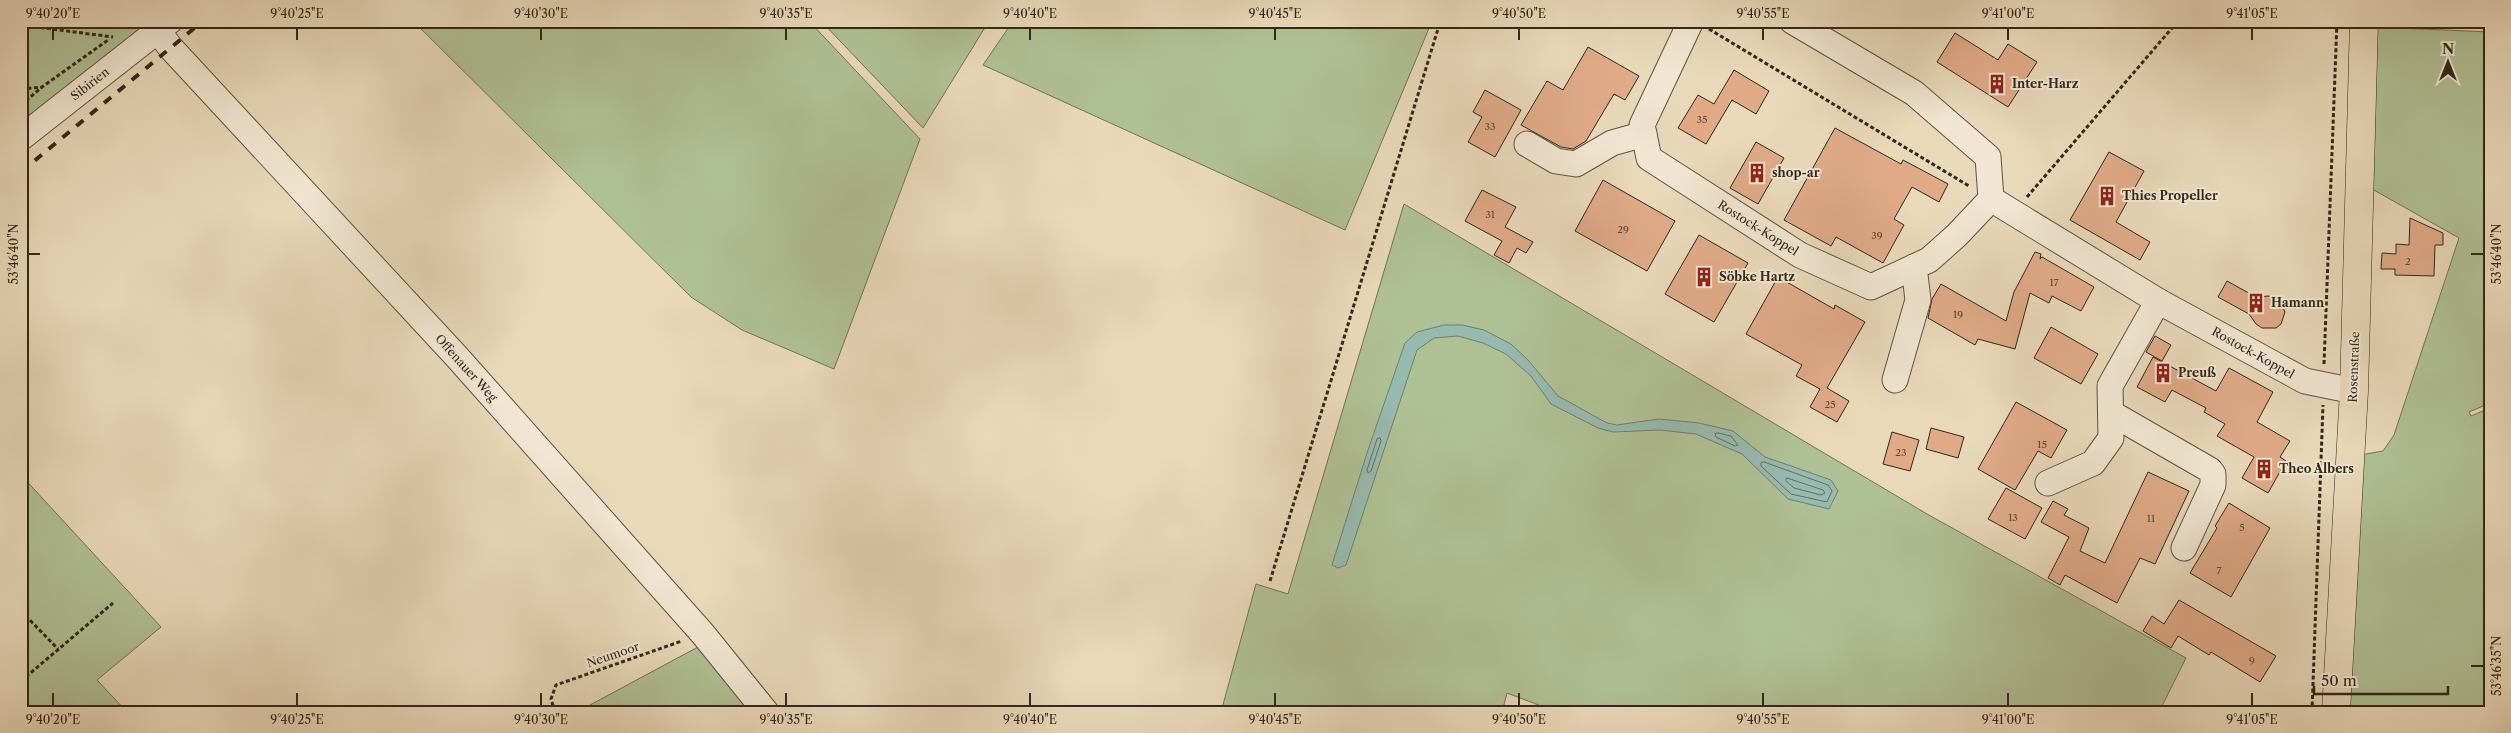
<svg xmlns="http://www.w3.org/2000/svg" width="2511" height="733" font-family="'Libre Caslon Text',serif">
<style>
.green{fill:#b0c095;stroke:#717458}
.water{fill:#97baaf;stroke:#6f7f73}
.lines{fill:none;stroke-linecap:round;stroke-linejoin:round}
.shore{stroke:#647064;stroke-width:1}
.building{fill:#e0aa87;stroke:#32271a}
.minor-casing{stroke:#605342;stroke-width:27}
.major-casing{stroke:#32271a;stroke-width:29}
.path{stroke:#32271a;stroke-width:3;stroke-dasharray:4 2.5;stroke-linecap:butt}
.minor{stroke:#f1e6d2;stroke-width:25}
.major{stroke:#e9d8ba;stroke-width:28}
.rail{stroke:#32271a;stroke-width:4;stroke-dasharray:9 9;stroke-linecap:butt}
.ticks{fill:none;stroke:#32271a;stroke-width:2}
.labels{text-anchor:middle;stroke-width:4;stroke-linejoin:round;paint-order:stroke}
.number-label{font-size:10px;fill:#5e4835}
.street-label{font-size:12px;fill:#32271a;stroke:#f1e6d2}
.poi-label{font-size:12px;font-weight:bold;fill:#32271a;stroke:#f1e6d2;text-anchor:start}
.neatline{fill:none;stroke:#32271a;stroke-width:2}
.ticks-label{font-size:12px;text-anchor:middle;fill:#32271a}
</style>
<rect width="100%" height="100%" fill="#e9d8ba"/>
<filter id="stains"><feTurbulence type="fractalNoise" baseFrequency=".004" numOctaves="4"/><feColorMatrix values="0 0 0 0 .2 0 0 0 0 .09 0 0 0 0 .02 0 0 0 .5 -.17"/></filter>
<radialGradient id="worn" r=".72"><stop offset=".6" stop-color="#630" stop-opacity="0"/><stop offset="1" stop-color="#630" stop-opacity=".3"/></radialGradient>
<!-- green -->
<g class="green">
<polygon points="21,21 155,21 21,127"/>
<polygon points="413,21 809,21 920,139 834,369 742,330 691,297"/>
<polygon points="821,21 989,21 923,128"/>
<polygon points="1013,21 1432,21 1345,230 983,65"/>
<polygon points="2376,27 2490,32 2490,403 2469,412 2471,416 2490,408 2490,712 2346,712 2360,455 2383,451 2394,435 2459,238 2372,189"/>
<polygon points="1404,204 1927,514 2186,658 2159,712 1557,712 1507,693 1502,712 1221,712 1256,584 1288,594"/>
<polygon points="21,475 161,627 97,680 127,712 21,712"/>
<polygon points="698,647 767,712 577,712"/>
</g>
<!-- water -->
<polygon class="water" points="1444,325 1462,325 1484,330 1511,344 1528,360 1558,396 1607,423 1617,425 1659,419 1699,423 1733,431 1765,457 1831,480 1838,491 1829,509 1788,499 1742,454 1696,434 1660,430 1613,432 1598,428 1551,404 1531,376 1506,354 1483,343 1458,336 1434,338 1417,350 1346,565 1338,568 1332,565 1367,453 1405,343 1417,332"/>
<g class="lines">
<!-- shore -->
<g class="shore">
<polygon points="1718,433 1731,436 1738,445 1735,446 1716,437 1715,434"/>
<polygon points="1380,438 1381,441 1371,471 1368,473 1367,470 1377,439"/>
<polygon points="1764,462 1828,485 1832,491 1827,502 1791,494 1761,466 1761,463"/>
<polygon points="1787,478 1823,490 1825,493 1821,495 1794,488 1786,481"/>
</g>
</g>
<!-- building -->
<g class="building">
<polygon points="1955,33 1998,60 2008,44 2037,62 2008,107 1937,62"/>
<polygon points="1588,47 1639,76 1625,100 1614,94 1586,141 1573,149 1561,147 1521,125 1547,81 1563,90"/>
<polygon points="1734,70 1769,91 1756,114 1732,100 1706,144 1678,128 1698,95 1714,104"/>
<polygon points="1485,90 1521,110 1495,157 1468,142 1482,117 1473,112"/>
<polygon points="1835,128 1901,164 1903,160 1948,184 1939,202 1912,187 1894,219 1904,225 1883,263 1836,237 1831,246 1784,220"/>
<polygon points="1756,142 1784,158 1758,204 1730,188"/>
<polygon points="2109,152 2144,171 2116,222 2150,242 2140,260 2070,220"/>
<polygon points="1603,180 1675,221 1647,271 1575,231"/>
<polygon points="1482,190 1516,207 1505,227 1533,242 1526,253 1517,248 1509,263 1494,255 1502,241 1465,221"/>
<polygon points="2410,218 2443,233 2443,245 2435,245 2434,276 2395,275 2395,269 2381,269 2382,253 2396,254 2396,244 2409,245"/>
<polygon points="1699,235 1748,263 1714,322 1665,294"/>
<polygon points="2035,252 2041,254 2040,259 2042,257 2094,287 2081,311 2052,296 2049,303 2030,293 2015,349 1978,339 1975,345 1928,318 1932,299 1941,284 2006,321 2014,292"/>
<polygon points="1778,277 1834,309 1835,305 1865,322 1827,388 1849,401 1837,422 1810,407 1820,389 1796,376 1802,365 1746,334"/>
<polygon points="2227,281 2256,297 2269,296 2280,301 2285,312 2281,324 2276,328 2262,328 2256,324 2249,314 2218,297"/>
<polygon points="2051,327 2098,354 2081,384 2034,358"/>
<polygon points="2155,336 2171,345 2162,361 2146,352"/>
<polygon points="2153,357 2216,391 2229,368 2273,392 2257,422 2290,441 2280,457 2286,461 2268,493 2242,478 2254,457 2217,436 2225,424 2204,412 2206,408 2172,390 2165,402 2137,387"/>
<polygon points="2016,402 2067,430 2051,458 2038,451 2015,490 1978,469"/>
<polygon points="1931,428 1964,437 1958,458 1926,449"/>
<polygon points="1892,432 1919,440 1910,471 1883,464"/>
<polygon points="2148,472 2189,491 2155,564 2140,558 2117,603 2065,575 2060,585 2048,578 2069,537 2041,522 2053,501 2068,509 2064,515 2089,528 2080,551 2105,563"/>
<polygon points="2006,488 2042,508 2025,539 1988,519"/>
<polygon points="2229,503 2270,528 2231,597 2190,573 2217,528 2215,526"/>
<polygon points="2179,600 2276,656 2260,682 2211,652 2209,655 2178,636 2171,648 2143,631 2152,616 2164,624"/>
</g>
<g class="lines">
<defs>
<g id="minor">
<polyline points="1691,21 1642,125 1649,158 1800,255 1871,287 1929,260 1957,235 1991,199 1988,157 1914,93 1792,21"/>
<polyline points="158,31 170,47 457,357 703,634 766,712"/>
<polyline points="21,138 170,21"/>
<polyline points="1527,144 1556,161 1576,164 1612,143 1644,134"/>
<polyline points="1991,199 2158,301 2305,381 2354,391"/>
<polyline points="1895,380 1918,300 1914,267"/>
<polyline points="2111,413 2210,470 2213,474 2213,485 2184,548"/>
<polyline points="2048,483 2093,463 2111,438 2110,386 2158,301"/>
</g>
<polyline id="major" points="2336,712 2354,391 2364,21"/>
</defs>
<!-- minor casing -->
<use href="#minor" class="minor-casing"/>
<!-- major casing -->
<use href="#major" class="major-casing"/>
<!-- path -->
<g class="path">
<polyline points="21,25 113,37"/>
<polyline points="1709,29 1969,186"/>
<polyline points="21,89 42,87 108,40"/>
<polyline points="21,105 42,87"/>
<polyline points="2027,197 2178,21"/>
<polyline points="2324,364 2337,21"/>
<polyline points="1270,581 1437,32 1442,21"/>
<polyline points="21,611 58,649"/>
<polyline points="21,681 113,603"/>
<polyline points="555,712 551,699 556,685 682,641"/>
<polyline points="2312,712 2323,405"/>
</g>
<!-- minor -->
<use href="#minor" class="minor"/>
<!-- major -->
<use href="#major" class="major"/>
<!-- rail -->
<polyline class="rail" points="21,172 203,21"/>
</g>
<!-- ticks -->
<path class="ticks" d="M53 28V40M297 28V40M541 28V40M786 28V40M1030 28V40M1275 28V40M1519 28V40M1763 28V40M2008 28V40M2252 28V40M28 254H40M2471 254H2484M2471 666H2484M53 693V706M297 693V706M541 693V706M786 693V706M1030 693V706M1275 693V706M1519 693V706M1763 693V706M2008 693V706M2252 693V706"/>
<!-- icons -->
<defs>
<symbol id="building-bare" viewBox="-9 -9 18 18"><path d="M-4-6H4V6H1V3H-1V6H-4ZM-2.5-4.3h1.7v1.8h-1.7ZM.8-4.3h1.7v1.8H.8ZM-2.5-1h1.7V.8h-1.7ZM.8-1h1.7V.8H.8Z" fill="#8f2418" stroke="#f1e6d2" stroke-width="2.5" paint-order="stroke"/></symbol>
</defs>
<g fill-rule="evenodd">
<use href="#building-bare" x="1983" y="70" width="28" height="28"/>
<use href="#building-bare" x="1743" y="159" width="28" height="28"/>
<use href="#building-bare" x="2093" y="182" width="28" height="28"/>
<use href="#building-bare" x="1690" y="263" width="28" height="28"/>
<use href="#building-bare" x="2242" y="289" width="28" height="28"/>
<use href="#building-bare" x="2149" y="359" width="28" height="28"/>
<use href="#building-bare" x="2250" y="455" width="28" height="28"/>
</g>
<g class="labels">
<!-- number labels -->
<g class="number-label">
<text x="1702" y="123">35</text>
<text x="1490" y="130">33</text>
<text x="1490" y="218">31</text>
<text x="1623" y="233">29</text>
<text x="1877" y="239">39</text>
<text x="2408" y="265">2</text>
<text x="2054" y="286">17</text>
<text x="1958" y="318">19</text>
<text x="1830" y="408">25</text>
<text x="2042" y="448">15</text>
<text x="1901" y="456">23</text>
<text x="2013" y="521">13</text>
<text x="2151" y="522">11</text>
<text x="2242" y="531">5</text>
<text x="2219" y="574">7</text>
<text x="2252" y="664">9</text>
</g>
<!-- street labels -->
<g class="street-label">
<text transform="translate(90 84) rotate(-38)" y="4">Sibirien</text>
<text transform="translate(1758 228) rotate(32)" y="4">Rostock-Koppel</text>
<text transform="translate(2253 353) rotate(29)" y="4">Rostock-Koppel</text>
<text transform="translate(2354 367) rotate(-88)" y="4">Rosenstraße</text>
<text transform="translate(466 368) rotate(48)" y="4">Offenauer Weg</text>
<text transform="translate(613 655) rotate(-19)" y="4">Neumoor</text>
</g>
<!-- poi labels -->
<g class="poi-label">
<text x="2012" y="88">Inter-Harz</text>
<text x="1772" y="177">shop-ar</text>
<text x="2122" y="200">Thies Propeller</text>
<text x="1719" y="281">Söbke Hartz</text>
<text x="2271" y="307">Hamann</text>
<text x="2178" y="377">Preuß</text>
<text x="2279" y="473">Theo Albers</text>
</g>
</g>
<!-- margin -->
<rect width="2511" height="733" fill="none" stroke="#e9d8ba" stroke-width="55"/>
<!-- north arrow -->
<g transform="translate(2448 62)" stroke="#f1e6d2" stroke-width="4" paint-order="stroke">
<path d="M0-4L9 19L0 12L-9 19Z" fill="#32271a"/>
<text y="-8" font-size="14" font-weight="bold" text-anchor="middle" fill="#32271a">N</text>
</g>
<!-- scale -->
<path d="M2314 686v8h134v-8" fill="none" stroke="#32271a" stroke-width="2.5"/>
<text x="2321" y="686" font-size="15" fill="#32271a" stroke="#f1e6d2" stroke-width="4" paint-order="stroke">50 m</text>
<rect x="28" y="28" width="2456" height="678" class="neatline"/>
<g class="ticks-label">
<text x="53" y="18">9°40'20"E</text>
<text x="297" y="18">9°40'25"E</text>
<text x="541" y="18">9°40'30"E</text>
<text x="786" y="18">9°40'35"E</text>
<text x="1030" y="18">9°40'40"E</text>
<text x="1275" y="18">9°40'45"E</text>
<text x="1519" y="18">9°40'50"E</text>
<text x="1763" y="18">9°40'55"E</text>
<text x="2008" y="18">9°41'00"E</text>
<text x="2252" y="18">9°41'05"E</text>
<text transform="translate(14 254) rotate(-90)" y="4">53°46'40"N</text>
<text transform="translate(2497 254) rotate(-90)" y="4">53°46'40"N</text>
<text transform="translate(2497 666) rotate(-90)" y="4">53°46'35"N</text>
<text x="53" y="724">9°40'20"E</text>
<text x="297" y="724">9°40'25"E</text>
<text x="541" y="724">9°40'30"E</text>
<text x="786" y="724">9°40'35"E</text>
<text x="1030" y="724">9°40'40"E</text>
<text x="1275" y="724">9°40'45"E</text>
<text x="1519" y="724">9°40'50"E</text>
<text x="1763" y="724">9°40'55"E</text>
<text x="2008" y="724">9°41'00"E</text>
<text x="2252" y="724">9°41'05"E</text>
</g>
<rect width="100%" height="100%" filter="url(#stains)"/>
<rect width="100%" height="100%" fill="url(#worn)"/>
</svg>
